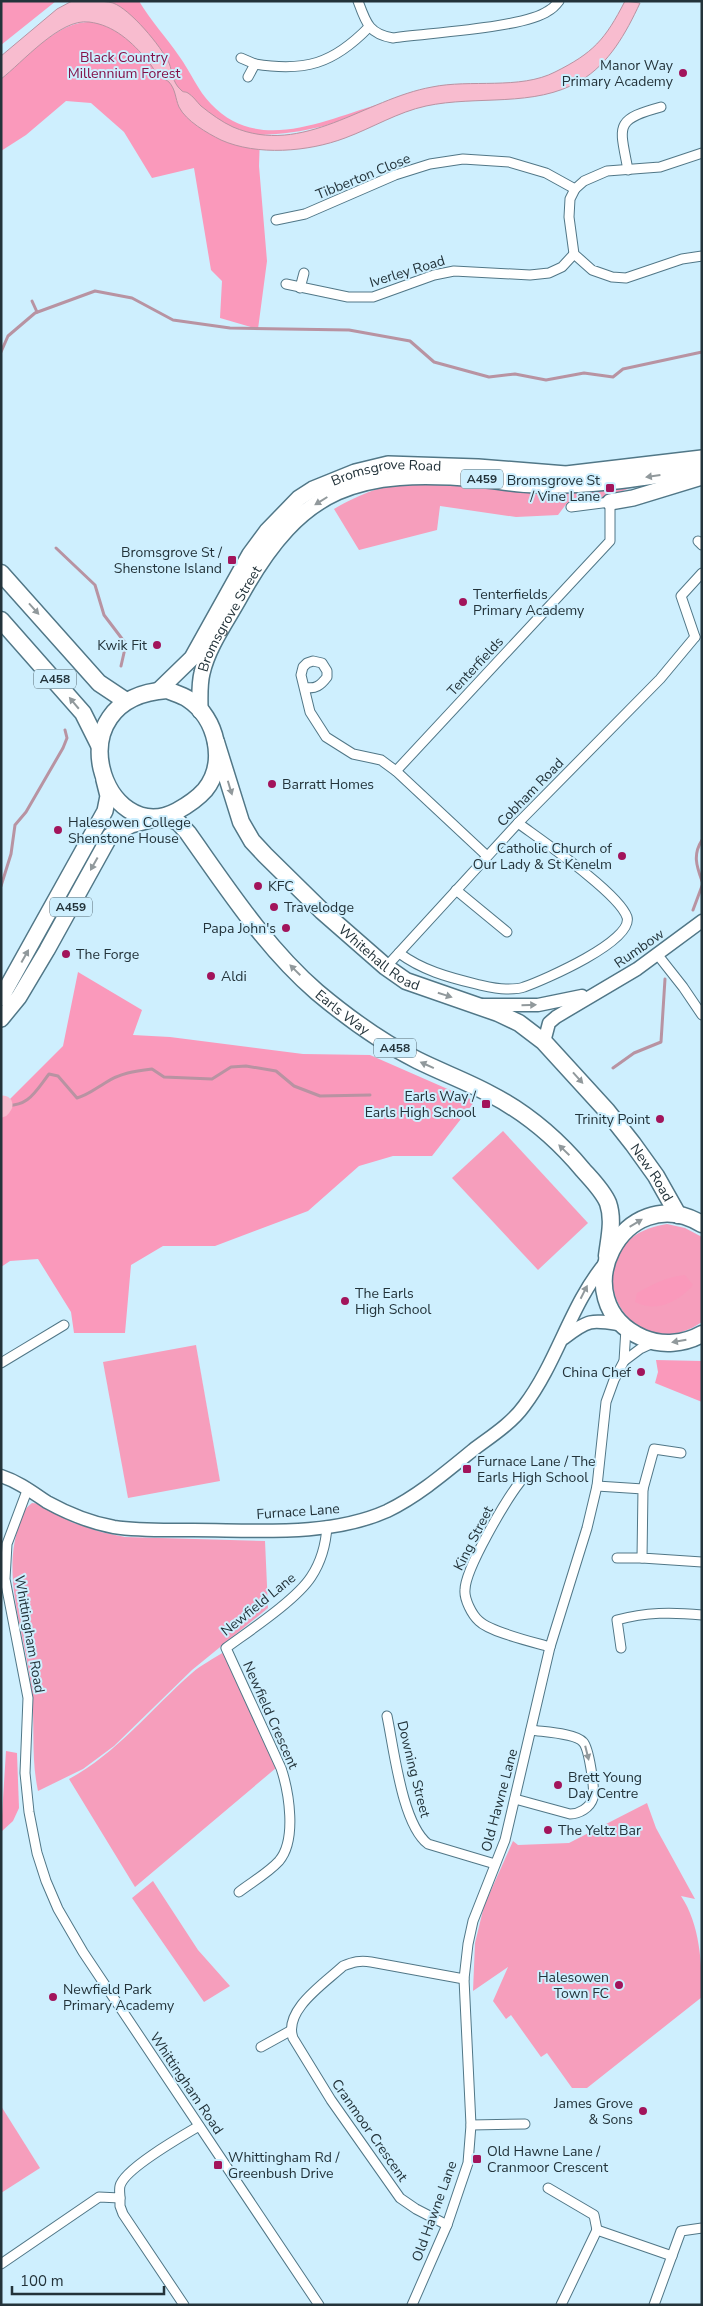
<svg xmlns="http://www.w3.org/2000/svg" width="703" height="2306" font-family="'Nunito Sans',sans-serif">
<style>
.green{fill:#f69ebc}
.forest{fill:#fa99bb}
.water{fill:#f8bccf;stroke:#b893a2}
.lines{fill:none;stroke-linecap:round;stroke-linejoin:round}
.stream{stroke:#b893a2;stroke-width:3}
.river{stroke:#f8bccf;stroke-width:19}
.street-casing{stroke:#517787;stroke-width:11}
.secondary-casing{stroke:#517787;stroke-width:15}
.primary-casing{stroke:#517787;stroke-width:18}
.highway-casing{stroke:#517787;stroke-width:19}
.street{stroke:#fff;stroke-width:9}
.secondary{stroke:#fff;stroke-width:12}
.primary{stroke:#fff;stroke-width:15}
.highway{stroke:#fff;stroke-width:16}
.oneway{fill:#91999c}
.poi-dot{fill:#a2145b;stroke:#ceeffe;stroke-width:2}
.labels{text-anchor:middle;stroke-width:4;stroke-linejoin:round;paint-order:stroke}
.shield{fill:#ceeffe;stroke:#566b75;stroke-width:1}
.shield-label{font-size:12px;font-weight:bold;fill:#23333a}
.park-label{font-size:14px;fill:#831148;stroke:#ceeffe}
.poi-label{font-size:14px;fill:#23333a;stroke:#ceeffe;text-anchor:start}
.street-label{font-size:14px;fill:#23333a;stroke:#ceeffe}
</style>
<rect width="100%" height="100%" fill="#ceeffe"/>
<!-- green -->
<g class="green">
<path d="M415 481C489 487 567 499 641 483 617 495 594 500 567 503L558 515 516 517 440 506 437 530 359 550 334 509C362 493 383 485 415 481Z"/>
<polygon points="503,1131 588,1223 538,1270 452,1178"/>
<path d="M667 1224 685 1228 702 1237V1322C622 1376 565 1239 667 1224Z"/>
<polygon points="196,1345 220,1481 128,1498 103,1362"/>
<path d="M32 1503 42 1504 71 1522 101 1532 125 1537 265 1541 268 1608 192 1670 114 1746 83 1769 38 1791C31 1758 35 1729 32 1696 28 1639 0 1581 19 1525 22 1515 24 1509 32 1503Z"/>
<path d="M224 1652 276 1768 135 1887 69 1779C117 1753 151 1709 192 1673 201 1665 213 1659 224 1652Z"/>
<path d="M647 1803 656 1828 695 1899 681 1896C700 1924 702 1964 702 1997L587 2088H572L547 2053 541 2057 511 2015 506 2019 493 2001 508 1967 473 1991 475 1943 484 1906 513 1841 518 1845 569 1843Z"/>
<polygon points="153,1881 198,1950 230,1986 204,2002 132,1898"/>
<polygon points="1,2106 40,2168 1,2193"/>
</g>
<!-- forest -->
<g class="forest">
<polygon points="1,1 56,1 1,45"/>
<path d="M105 1H139C150 20 167 38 179 56 190 71 198 91 211 104 258 154 325 120 379 104 337 125 306 133 260 135L259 166 267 261 258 329 220 318 222 281 211 270 194 168 152 178 124 132 91 103 66 101 26 135 1 151V79C23 60 59 20 90 22Z"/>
<polygon points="78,972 142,1010 133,1035 170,1037 303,1054 370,1055 475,1101 432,1156 393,1156 359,1166 308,1211 215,1246 163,1246 131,1265 125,1333 74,1333 71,1312 38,1259 10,1261 1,1267 1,1108 63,1046"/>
<path d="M685 1275 693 1285C678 1302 657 1313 635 1302L637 1293C654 1284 665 1277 685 1275Z"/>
<polygon points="656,1360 702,1361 702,1402 655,1383 658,1372"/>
<polygon points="6,1751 17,1753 19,1808 13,1821 1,1832"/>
</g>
<!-- water -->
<path class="water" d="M72 1C84 1 102 0 113 3 130 9 161 46 169 63 173 73 172 82 181 90 184 93 184 91 188 93 193 96 197 102 201 106 211 114 222 122 233 127 303 157 365 99 432 87 470 79 520 90 555 72 593 53 605 40 625 1L640 3C626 33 609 64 580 81 534 108 477 95 426 106 398 112 372 128 345 138 308 152 257 156 221 140 207 133 186 121 179 107 175 98 176 90 169 82 167 80 163 79 160 76 155 72 152 66 148 61 132 42 114 25 89 22 60 18 22 63 1 79V56L57 9Z"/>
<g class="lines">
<!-- stream -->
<g class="stream">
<polyline points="32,301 37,312"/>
<polyline points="1,352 8,336 35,313 95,291 132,298 173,320 230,328 349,330 410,341 434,362 489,377 515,374 546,380 584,373 613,377 623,369 702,352"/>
<polyline points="56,548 95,585 104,615 126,644 121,666"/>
<path d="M702 840C693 854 696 865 702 881"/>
<polyline points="1,886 11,854 15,825 26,812 63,748 67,738 65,730"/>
<polyline points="693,910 702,886"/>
<polyline points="613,1068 634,1053 661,1042 665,979"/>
<path d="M3 1105C28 1108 35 1092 49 1074L58 1076 77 1098C88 1095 95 1089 105 1083 120 1073 135 1071 152 1069L164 1077 212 1079 231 1067 246 1066 276 1071 294 1086 320 1096 370 1095"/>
</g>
<!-- river -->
<polyline class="river" points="1,1108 3,1105"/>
<defs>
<g id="street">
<path d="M358 1C366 23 369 34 393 38 426 33 524 28 548 11 552 9 556 5 559 1"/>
<polyline points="241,58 255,64 248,77"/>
<path d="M255 64C305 72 333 64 369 27"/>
<polyline points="702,153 660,167 607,171 584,181 575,189 570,199 569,217 574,254 592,270 612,277 626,278 682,259 702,256"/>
<path d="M628 170C620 126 613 120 661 107"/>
<polyline points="276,220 305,214 395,175 430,164 463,159 509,162 546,173 575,189"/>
<polyline points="286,284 348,297 373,297 434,275 454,271 530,275 549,273 562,267 574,254"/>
<polyline points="300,288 304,273"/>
<polyline points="698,541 702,545"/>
<polyline points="695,637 681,596 702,573"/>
<path d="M305 687C315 690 321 685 327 677V671L322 663 313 661 307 663 303 667 301 675 310 712 326 737 353 754 381 760 396 771 487 856"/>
<polyline points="396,771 610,541 610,502 571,507"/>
<polyline points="456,890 507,932"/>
<path d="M399 953C422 970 447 977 476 984 485 986 496 989 506 989 511 989 519 989 524 987 544 980 634 941 627 917 619 893 541 840 518 823"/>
<polyline points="657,954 683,987 702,1015"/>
<polyline points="386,967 518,823 660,679 695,637"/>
<polyline points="624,1361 640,1349 653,1343"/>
<polyline points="1,1363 64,1325"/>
<path d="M520 1482C506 1500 465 1569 465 1590 464 1599 472 1615 479 1621 490 1632 533 1642 550 1647"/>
<polyline points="597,1486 643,1489 642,1558 702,1562"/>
<polyline points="28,1488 7,1544 5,1579 28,1698 25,1773 29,1812 37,1853 46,1881 58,1909 83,1952 319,2305"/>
<polyline points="643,1489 654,1449 681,1453"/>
<polyline points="617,1558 642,1558"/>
<path d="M621 1648 617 1620C646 1612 672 1612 702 1615"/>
<path d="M387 1716C394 1749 402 1824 428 1844L495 1864"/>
<path d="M515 1799 570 1814C579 1814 590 1808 593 1798 595 1789 589 1748 583 1742 575 1733 543 1732 531 1730"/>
<path d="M239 1892C252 1882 268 1873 279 1861 297 1840 289 1792 281 1768L226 1648C249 1631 296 1600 311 1577 321 1562 326 1543 327 1526"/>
<polyline points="261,2047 290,2031"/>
<polyline points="471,2125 525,2124"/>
<polyline points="548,2188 594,2215 597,2230"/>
<polyline points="120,2198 120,2206 123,2214 184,2305"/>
<path d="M447 2225 416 2209 400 2198 331 2100 293 2038C283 2010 325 1983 343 1966 353 1962 360 1960 371 1962L464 1979"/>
<polyline points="597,2230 672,2256"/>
<path d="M1 2264 99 2197 120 2198C120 2194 119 2190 120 2186 124 2169 182 2136 199 2126"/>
<polyline points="412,2305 447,2225 468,2163 471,2125 464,1979 468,1944 473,1921 505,1840 550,1647 587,1528 597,1486 606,1402 614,1380 624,1361 626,1328"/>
<polyline points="561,2305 597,2230"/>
<polyline points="654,2305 681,2231 702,2228"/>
</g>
<g id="secondary">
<polyline points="483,1005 538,1005 582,996"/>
<polyline points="544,1042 549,1023 556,1017 637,969 702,921"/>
<path d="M564 1338C590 1318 592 1320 624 1325"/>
<path d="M1 1476C19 1482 32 1492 47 1502 67 1513 92 1523 114 1527 140 1531 167 1530 193 1530 255 1530 329 1537 387 1511 418 1496 446 1472 473 1450 490 1437 511 1424 524 1406 558 1361 570 1305 606 1262"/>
</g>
<g id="primary">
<polyline points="610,502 633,498 702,477"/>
<path id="s1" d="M158 691 192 658 250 554 267 531 299 498 313 489 355 472 388 464 478 467 566 474 702 458"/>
<path id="s2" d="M200 711C200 698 199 685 202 673 208 646 228 619 241 595 302 485 358 469 479 479 498 481 517 485 536 485 591 487 647 477 702 469"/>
<polyline points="1,998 105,811 108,796 104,780"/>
<polyline points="1,1019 19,997 47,950 110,836 131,825 158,818"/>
</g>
<g id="highway">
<polyline points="1,573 99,683 126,701"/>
<polyline points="1,620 83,713 99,745"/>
<path d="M167 690C174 693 182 695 188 699 217 718 227 763 205 790 197 799 188 805 177 811 104 850 52 698 167 690Z"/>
<path id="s3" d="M216 742 241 822 252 841 265 855 322 911 386 967 406 981 498 1013 519 1023 544 1042 607 1111 633 1144 656 1176 678 1215"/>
<path id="s4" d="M166 816 179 823 188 833C227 888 266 948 317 992 348 1018 381 1042 417 1060 441 1072 466 1081 490 1094 525 1112 558 1140 583 1170 592 1180 603 1191 608 1203 614 1220 609 1239 607 1256"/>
<path d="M702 1224C623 1177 560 1302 643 1338 662 1346 684 1344 702 1334"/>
</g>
</defs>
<!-- street casing -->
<use href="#street" class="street-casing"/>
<!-- secondary casing -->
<use href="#secondary" class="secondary-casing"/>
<!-- primary casing -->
<use href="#primary" class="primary-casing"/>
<!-- highway casing -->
<use href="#highway" class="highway-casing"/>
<!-- street -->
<use href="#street" class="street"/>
<!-- secondary -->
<use href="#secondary" class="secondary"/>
<!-- primary -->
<use href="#primary" class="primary"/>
<!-- highway -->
<use href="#highway" class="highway"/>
</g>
<!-- one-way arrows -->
<defs><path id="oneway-solid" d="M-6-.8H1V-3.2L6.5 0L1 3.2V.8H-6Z" transform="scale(1.25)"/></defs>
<g class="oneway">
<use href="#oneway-solid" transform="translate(653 476) rotate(172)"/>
<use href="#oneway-solid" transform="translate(321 501) rotate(148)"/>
<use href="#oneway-solid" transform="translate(34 609) rotate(48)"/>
<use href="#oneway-solid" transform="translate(74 703) rotate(-130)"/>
<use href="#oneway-solid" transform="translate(230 788) rotate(73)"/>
<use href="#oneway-solid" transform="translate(94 864) rotate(119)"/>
<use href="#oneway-solid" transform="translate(25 956) rotate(-61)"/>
<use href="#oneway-solid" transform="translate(295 970) rotate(-135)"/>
<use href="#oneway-solid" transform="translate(445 995) rotate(17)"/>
<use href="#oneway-solid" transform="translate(529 1005) rotate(-1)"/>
<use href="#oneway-solid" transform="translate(427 1065) rotate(-156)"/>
<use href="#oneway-solid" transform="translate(578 1078) rotate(48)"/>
<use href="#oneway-solid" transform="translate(564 1150) rotate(-136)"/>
<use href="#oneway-solid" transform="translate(636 1223) rotate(-31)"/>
<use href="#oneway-solid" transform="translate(584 1292) rotate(-63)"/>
<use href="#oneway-solid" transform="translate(679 1341) rotate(170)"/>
<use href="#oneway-solid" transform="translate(587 1753) rotate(76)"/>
</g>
<!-- markers -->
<g class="poi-dot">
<circle cx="683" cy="73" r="5"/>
<rect x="605" y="483" width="10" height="10" rx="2.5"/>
<rect x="227" y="555" width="10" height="10" rx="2.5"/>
<circle cx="463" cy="602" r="5"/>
<circle cx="157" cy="645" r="5"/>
<circle cx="272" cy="784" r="5"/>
<circle cx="58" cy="830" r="5"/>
<circle cx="622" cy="856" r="5"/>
<circle cx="258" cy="886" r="5"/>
<circle cx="274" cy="907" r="5"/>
<circle cx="286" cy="928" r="5"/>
<circle cx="66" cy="954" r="5"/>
<circle cx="211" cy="976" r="5"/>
<rect x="481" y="1099" width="10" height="10" rx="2.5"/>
<circle cx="660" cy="1119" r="5"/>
<circle cx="345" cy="1301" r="5"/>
<circle cx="641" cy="1372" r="5"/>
<rect x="462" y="1464" width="10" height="10" rx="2.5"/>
<circle cx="558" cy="1785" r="5"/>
<circle cx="548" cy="1830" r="5"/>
<circle cx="619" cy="1985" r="5"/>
<circle cx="53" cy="1997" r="5"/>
<circle cx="643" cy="2111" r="5"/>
<rect x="472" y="2154" width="10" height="10" rx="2.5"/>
<rect x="213" y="2160" width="10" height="10" rx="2.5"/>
</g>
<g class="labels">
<!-- shield labels -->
<g class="shield">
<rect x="461" y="469.5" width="42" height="19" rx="4"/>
<rect x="34" y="669.5" width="42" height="19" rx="4"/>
<rect x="50" y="897.5" width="42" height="19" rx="4"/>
<rect x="374" y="1038.5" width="42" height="19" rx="4"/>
</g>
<g class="shield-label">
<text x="482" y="483">A459</text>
<text x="55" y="683">A458</text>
<text x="71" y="911">A459</text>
<text x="395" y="1052">A458</text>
</g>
<!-- park labels -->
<g class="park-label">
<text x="124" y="62">Black Country<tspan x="124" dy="16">Millennium Forest</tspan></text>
</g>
<!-- poi labels -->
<g class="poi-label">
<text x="673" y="70" text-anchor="end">Manor Way<tspan x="673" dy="16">Primary Academy</tspan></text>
<text x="600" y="485" text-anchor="end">Bromsgrove St<tspan x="600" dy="16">/ Vine Lane</tspan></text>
<text x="222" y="557" text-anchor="end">Bromsgrove St /<tspan x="222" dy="16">Shenstone Island</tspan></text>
<text x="473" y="599">Tenterfields<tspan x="473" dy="16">Primary Academy</tspan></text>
<text x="147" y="650" text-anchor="end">Kwik Fit</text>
<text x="282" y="789">Barratt Homes</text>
<text x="68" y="827">Halesowen College<tspan x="68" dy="16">Shenstone House</tspan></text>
<text x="612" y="853" text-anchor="end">Catholic Church of<tspan x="612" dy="16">Our Lady &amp; St Kenelm</tspan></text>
<text x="268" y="891">KFC</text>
<text x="284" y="912">Travelodge</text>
<text x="276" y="933" text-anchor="end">Papa John's</text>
<text x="76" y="959">The Forge</text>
<text x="221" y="981">Aldi</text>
<text x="476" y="1101" text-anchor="end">Earls Way /<tspan x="476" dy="16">Earls High School</tspan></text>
<text x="650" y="1124" text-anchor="end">Trinity Point</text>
<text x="355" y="1298">The Earls<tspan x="355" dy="16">High School</tspan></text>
<text x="631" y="1377" text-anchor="end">China Chef</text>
<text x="477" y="1466">Furnace Lane / The<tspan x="477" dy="16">Earls High School</tspan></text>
<text x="568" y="1782">Brett Young<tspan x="568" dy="16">Day Centre</tspan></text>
<text x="558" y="1835">The Yeltz Bar</text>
<text x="609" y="1982" text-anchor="end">Halesowen<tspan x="609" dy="16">Town FC</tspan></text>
<text x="63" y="1994">Newfield Park<tspan x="63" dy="16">Primary Academy</tspan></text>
<text x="633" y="2108" text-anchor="end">James Grove<tspan x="633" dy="16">&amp; Sons</tspan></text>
<text x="487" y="2156">Old Hawne Lane /<tspan x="487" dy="16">Cranmoor Crescent</tspan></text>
<text x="228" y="2162">Whittingham Rd /<tspan x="228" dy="16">Greenbush Drive</tspan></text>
</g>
<!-- street labels -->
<g class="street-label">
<text transform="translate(363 176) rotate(-22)" y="5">Tibberton Close</text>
<text transform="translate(407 271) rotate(-17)" y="5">Iverley Road</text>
<text dy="5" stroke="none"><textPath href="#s1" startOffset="334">Bromsgrove Road</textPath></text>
<text dy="5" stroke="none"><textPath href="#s2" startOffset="99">Bromsgrove Street</textPath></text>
<text transform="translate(475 666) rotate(-47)" y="5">Tenterfields</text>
<text transform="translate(530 792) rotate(-46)" y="5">Cobham Road</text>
<text transform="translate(639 948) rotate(-35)" y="5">Rumbow</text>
<text dy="5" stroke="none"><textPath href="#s3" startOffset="279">Whitehall Road</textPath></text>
<text dy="5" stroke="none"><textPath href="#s4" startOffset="266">Earls Way</textPath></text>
<text dy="5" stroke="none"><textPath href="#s3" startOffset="636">New Road</textPath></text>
<text transform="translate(298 1511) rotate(-4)" y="5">Furnace Lane</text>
<text transform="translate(473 1538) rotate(-63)" y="5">King Street</text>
<text transform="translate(258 1604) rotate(-39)" y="5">Newfield Lane</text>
<text transform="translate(30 1634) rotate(80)" y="5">Whittingham Road</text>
<text transform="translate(271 1715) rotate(66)" y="5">Newfield Crescent</text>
<text transform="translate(414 1769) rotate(76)" y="5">Downing Street</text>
<text transform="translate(499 1800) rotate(-75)" y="5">Old Hawne Lane</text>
<text transform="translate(187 2083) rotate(56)" y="5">Whittingham Road</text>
<text transform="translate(370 2130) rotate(55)" y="5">Cranmoor Crescent</text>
<text transform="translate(434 2211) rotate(-70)" y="5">Old Hawne Lane</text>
</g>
</g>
<!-- border -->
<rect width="703" height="2306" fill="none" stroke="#23333a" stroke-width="5"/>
<!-- scale -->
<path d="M12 2286v8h152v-8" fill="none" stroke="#23333a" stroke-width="2.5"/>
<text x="20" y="2286" font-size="15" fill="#23333a" stroke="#ceeffe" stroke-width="4" paint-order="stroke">100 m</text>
</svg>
